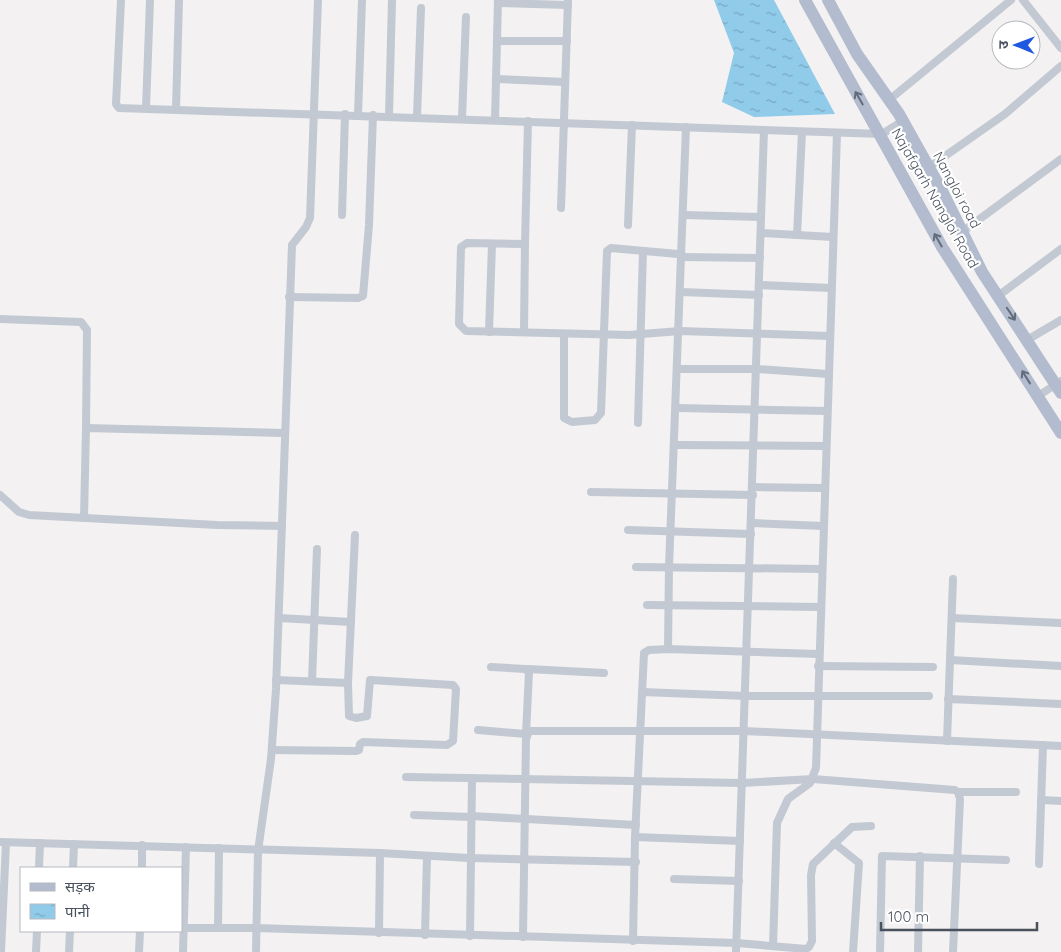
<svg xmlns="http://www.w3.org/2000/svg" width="1061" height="952" font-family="Quicksand,'Noto Sans Devanagari',sans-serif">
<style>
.water{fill:url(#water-ripples)}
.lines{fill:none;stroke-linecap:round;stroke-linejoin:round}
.minor{stroke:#c2c9d2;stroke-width:8}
.primary{stroke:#b2bcce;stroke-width:12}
.oneway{stroke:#636c7a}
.labels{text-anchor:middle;stroke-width:4.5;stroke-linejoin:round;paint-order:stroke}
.street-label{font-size:14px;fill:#49515e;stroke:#fff}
</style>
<defs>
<pattern id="water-ripples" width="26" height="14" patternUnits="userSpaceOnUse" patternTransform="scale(1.25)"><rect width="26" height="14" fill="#90cbea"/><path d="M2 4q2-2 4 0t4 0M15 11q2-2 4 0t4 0" fill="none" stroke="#78a7c1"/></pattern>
</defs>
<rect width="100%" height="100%" fill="#f3f1f1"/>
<!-- water -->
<polygon class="water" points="714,0 774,0 835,114 754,117 722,102 734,53"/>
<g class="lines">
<!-- minor -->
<g class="minor">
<polyline points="121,0 116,104 119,108 882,134 903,121"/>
<polyline points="1023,0 1061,48"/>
<polyline points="498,3 568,5"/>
<polyline points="497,41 567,41"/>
<polyline points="496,79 565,82"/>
<polyline points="889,100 1011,0"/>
<polyline points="146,108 150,0"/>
<polyline points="176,109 179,0"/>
<polyline points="358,115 362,0"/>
<polyline points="389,116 392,0"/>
<polyline points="417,117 421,8"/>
<polyline points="462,118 466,17"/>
<polyline points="495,120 498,0"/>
<polyline points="528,121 525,244 467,243 461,247 459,324 466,331 629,335 680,331 830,336"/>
<polyline points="928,168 1005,114 1061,66"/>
<polyline points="561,208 568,0"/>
<polyline points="342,215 345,114"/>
<polyline points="684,215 761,217"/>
<polyline points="628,225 632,125"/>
<polyline points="962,232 1061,159"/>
<polyline points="761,233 833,237"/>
<polyline points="797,235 802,132"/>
<polyline points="683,257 760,258"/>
<polyline points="759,285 831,288"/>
<polyline points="681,292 759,295"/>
<polyline points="998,296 1061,249"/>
<polyline points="289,297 358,298 363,296 369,225 373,115"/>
<polyline points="0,319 81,322 87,330 86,428"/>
<polyline points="489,332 492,244"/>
<polyline points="524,332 525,244"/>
<polyline points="564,334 564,418 572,422 595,420 601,413 607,251 611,248 678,254"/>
<polyline points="1027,340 1061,320"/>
<polyline points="678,369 757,369 828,374"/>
<polyline points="1038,396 1061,381"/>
<polyline points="677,408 827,411"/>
<polyline points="638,423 643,251"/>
<polyline points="676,445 826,446"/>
<polyline points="753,487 824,488"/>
<polyline points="591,492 753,495"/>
<polyline points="0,495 19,512 29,515 217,525 282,526"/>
<polyline points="84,518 86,428 283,433"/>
<polyline points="752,523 823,526"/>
<polyline points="628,530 751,534"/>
<polyline points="636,567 821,569"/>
<polyline points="647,605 820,607"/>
<polyline points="279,618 351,622"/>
<polyline points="952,618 1061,623"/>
<polyline points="668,649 669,567 686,127"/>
<polyline points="950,660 1061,666"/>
<polyline points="818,666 933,667"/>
<polyline points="528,669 604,673"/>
<polyline points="276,680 348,683"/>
<polyline points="312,681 317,549"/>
<polyline points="642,692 746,696 929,696"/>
<polyline points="948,699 1061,704"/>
<polyline points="478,730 526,734 529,672 525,669 491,667"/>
<polyline points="947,741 953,579"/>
<polyline points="272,750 356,751 359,750 360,744 363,742 447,745 453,741 456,689 453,685 370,680 367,716 356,718 349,716 348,683 355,535"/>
<polyline points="406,777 742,783 813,779 955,790 958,792 960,799 953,952"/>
<polyline points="958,792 1016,792"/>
<polyline points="1041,800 1061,801"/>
<polyline points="414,815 471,817"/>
<polyline points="471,816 636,825"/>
<polyline points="635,837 740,841"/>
<polyline points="0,842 380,853 469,858 636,862"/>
<polyline points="834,843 859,863 853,952"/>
<polyline points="1039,864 1043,745"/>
<polyline points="39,868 40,843"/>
<polyline points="73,868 74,844"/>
<polyline points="142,868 142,845"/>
<polyline points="674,879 739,881"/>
<polyline points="184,928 256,928 737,943 806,949 809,947 812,941 811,875 813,864 852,827 871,826"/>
<polyline points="218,928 219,848"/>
<polyline points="379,933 380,853"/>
<polyline points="425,935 427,856"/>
<polyline points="470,936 472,778"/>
<polyline points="523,937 526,739 529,731 744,731 1061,746"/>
<polyline points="633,941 635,837 644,653 649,650 668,649 818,654"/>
<polyline points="773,946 777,823 788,799 810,783 816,768 837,133"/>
<polyline points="1,952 6,843"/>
<polyline points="36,952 37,931"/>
<polyline points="69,952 70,931"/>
<polyline points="139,952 140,931"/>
<polyline points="183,952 186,847"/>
<polyline points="256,952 258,851 271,759 276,689 292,245 306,227 310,218 318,0"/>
<polyline points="736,952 764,130"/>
<polyline points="880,952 882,856 1006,860"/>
<polyline points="918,952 920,856"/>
</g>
<!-- primary -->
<g class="primary">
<polyline points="805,0 942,247 1061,433"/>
<polyline points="828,0 857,54 899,114 942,191 982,272 1061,393"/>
</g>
</g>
<!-- one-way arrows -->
<defs><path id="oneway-shaft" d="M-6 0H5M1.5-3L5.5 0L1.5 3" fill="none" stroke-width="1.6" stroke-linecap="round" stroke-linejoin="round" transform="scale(1.25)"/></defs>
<g class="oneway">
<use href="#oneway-shaft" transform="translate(859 98) rotate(-120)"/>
<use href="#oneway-shaft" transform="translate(938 240) rotate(-120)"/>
<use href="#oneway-shaft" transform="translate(1011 314) rotate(56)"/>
<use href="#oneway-shaft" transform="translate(1026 377) rotate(-122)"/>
</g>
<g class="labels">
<!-- street labels -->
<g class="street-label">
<text transform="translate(957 190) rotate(62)" y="5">Nangloi road</text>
<text transform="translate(935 198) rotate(60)" y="5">Najafgarh Nangloi Road</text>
</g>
</g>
<!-- legend -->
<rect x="20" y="867" width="162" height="65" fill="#ffffff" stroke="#b6b9bf"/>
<rect x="30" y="883" width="25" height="8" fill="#b2bcce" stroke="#b6b9bf"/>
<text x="65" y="892" font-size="15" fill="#49515e">सड़क</text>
<rect x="30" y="904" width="25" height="15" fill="url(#water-ripples)" stroke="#b6b9bf"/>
<text x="65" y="917" font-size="15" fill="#49515e">पानी</text>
<!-- north arrow -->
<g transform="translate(1016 45) rotate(271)"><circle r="24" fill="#ffffff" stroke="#b6b9bf"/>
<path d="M0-4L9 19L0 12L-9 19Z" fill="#1e58e0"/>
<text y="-8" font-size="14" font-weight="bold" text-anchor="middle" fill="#49515e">उ</text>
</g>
<!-- scale -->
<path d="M881 922v8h156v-8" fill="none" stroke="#49515e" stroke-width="2.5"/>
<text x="888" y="922" font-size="15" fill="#49515e" stroke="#ffffff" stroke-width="4" paint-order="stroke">100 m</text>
</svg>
